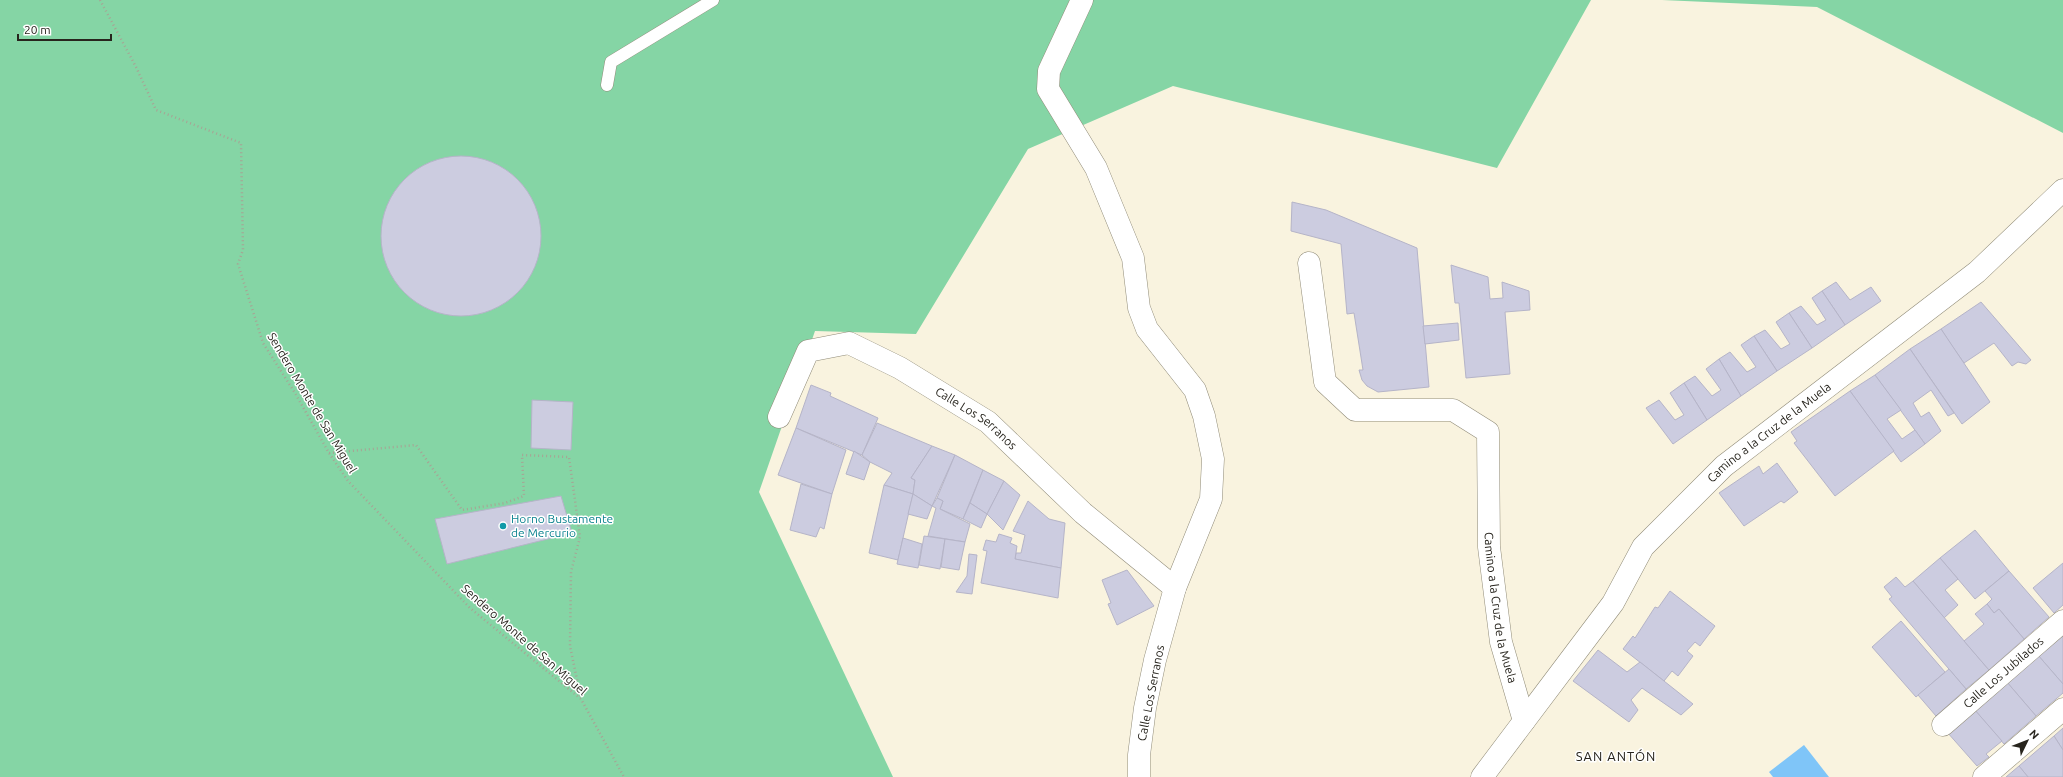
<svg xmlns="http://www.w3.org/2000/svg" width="2063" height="777" font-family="Ubuntu,sans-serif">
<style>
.green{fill:#85d5a5}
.water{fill:#7fc5f8}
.building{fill:#cccce0;stroke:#b5b4c8}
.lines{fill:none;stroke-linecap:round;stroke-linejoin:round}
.lane-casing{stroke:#908b78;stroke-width:13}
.street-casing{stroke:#908b78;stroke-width:23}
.path{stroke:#a8a394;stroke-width:2.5;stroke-dasharray:1 3;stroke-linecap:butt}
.lane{stroke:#fff;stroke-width:12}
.street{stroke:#fff;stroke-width:22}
.culture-dot{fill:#0f9aa8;stroke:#fff;stroke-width:1.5}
.labels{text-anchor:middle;stroke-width:3;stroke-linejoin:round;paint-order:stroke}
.street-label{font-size:12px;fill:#27241d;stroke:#fff}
.culture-label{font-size:12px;fill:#0d838f;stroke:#fff;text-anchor:start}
.neighbourhood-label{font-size:13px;letter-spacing:1px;fill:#27241d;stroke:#fff}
</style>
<rect width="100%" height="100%" fill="#f9f3df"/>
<!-- green -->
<g class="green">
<polygon points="0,0 1591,0 1497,168 1173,86 1028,149 916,334 815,331 759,492 893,777 0,777"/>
<polygon points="1662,0 2063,0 2063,133 1817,7"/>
</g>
<!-- water -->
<polygon class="water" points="1804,745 1829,777 1773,777 1769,772"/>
<!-- building -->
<g class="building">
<circle cx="461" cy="236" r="80"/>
<polygon points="1292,202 1326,210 1417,248 1429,387 1378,392 1367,386 1362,380 1359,370 1363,370 1354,313 1347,314 1341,244 1291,231"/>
<polygon points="1451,265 1488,277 1490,299 1503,298 1502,282 1529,291 1530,310 1505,312 1510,374 1466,378 1459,303 1455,303"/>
<polygon points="1836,282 1850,300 1871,287 1881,301 1845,325 1822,291"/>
<polygon points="1822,291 1845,325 1812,348 1789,313 1801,306 1817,325 1826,320 1812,298"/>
<polygon points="1981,302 2031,360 2026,364 2018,362 2012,366 1994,343 1964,363 1952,346 1941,329"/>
<polygon points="1789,313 1812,348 1777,371 1754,336 1765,330 1781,349 1790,344 1776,322"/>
<polygon points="1458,323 1459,340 1425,344 1423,326"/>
<polygon points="1941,329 1990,402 1962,424 1910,349"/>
<polygon points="1754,336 1777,371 1741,396 1719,359 1730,352 1747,372 1756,367 1741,345"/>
<polygon points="1910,349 1954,413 1948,416 1931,390 1913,403 1921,417 1929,412 1941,431 1925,444 1875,375"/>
<polygon points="1719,359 1741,396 1707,420 1684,383 1695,376 1712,396 1721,390 1706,369"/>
<polygon points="1875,375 1901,410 1887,419 1902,439 1915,430 1925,444 1901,462 1850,391"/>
<polygon points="1684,383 1707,420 1673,444 1646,408 1659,400 1675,420 1684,415 1670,393"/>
<polygon points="811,385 831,393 830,396 878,418 862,455 796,428"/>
<polygon points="1850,391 1894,451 1835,496 1794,443 1797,441 1791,432"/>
<polygon points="532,400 573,402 571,450 531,448"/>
<polygon points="877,423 932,446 911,478 915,480 913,494 884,485 892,473 870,462 862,455"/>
<polygon points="796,428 846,450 832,494 778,475"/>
<polygon points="932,446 955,455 932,506 913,494 915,480 911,478"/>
<polygon points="854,451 870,462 864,480 846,474"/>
<polygon points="955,455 983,470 963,519 940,509 943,501 937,498"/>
<polygon points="1777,463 1798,492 1784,503 1781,501 1744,526 1719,493 1759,466 1763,474"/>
<polygon points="983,470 1004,481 987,514 970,503"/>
<polygon points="1004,481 1020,495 1003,530 987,514"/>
<polygon points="801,484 832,494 824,529 820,527 816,537 790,530"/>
<polygon points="884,485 913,494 898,560 869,553"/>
<polygon points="913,494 932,506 927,519 908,514"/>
<polygon points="561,496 572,533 447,564 435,519"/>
<polygon points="937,498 943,501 940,509 970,524 965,542 928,536 936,508 932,506"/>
<polygon points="1028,501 1049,519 1065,523 1061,568 1015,559 1016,553 1021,553 1025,535 1013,531"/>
<polygon points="970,503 987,514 981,528 963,519"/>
<polygon points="1975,530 2009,571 1975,599 1940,558"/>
<polygon points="999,534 1012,538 1010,543 1017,546 1015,559 1061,568 1058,598 981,583 987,551 983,550 986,540 996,542"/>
<polygon points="924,536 945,539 940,569 919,565"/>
<polygon points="903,538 922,544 918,568 897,564"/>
<polygon points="945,539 965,542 959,570 941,567"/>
<polygon points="969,554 977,555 972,594 956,592 967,576"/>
<polygon points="1940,558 1958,579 1945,590 1958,605 1944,618 1913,581"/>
<polygon points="2063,563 2063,605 2054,613 2033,588"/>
<polygon points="1127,570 1154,606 1117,625 1108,604 1111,603 1102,580"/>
<polygon points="2009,571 2049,617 2024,639 1999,609 1994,613 1987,604 1992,599 1985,591"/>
<polygon points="1896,577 1905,587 1913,581 1989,670 1966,689 1889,599 1892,597 1884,587"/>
<polygon points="1670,591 1715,626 1700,646 1695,642 1687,651 1693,656 1678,676 1672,671 1664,681 1623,649 1633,636 1635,638 1655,607 1658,608"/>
<polygon points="1987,604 1994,613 1999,609 2024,639 1989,670 1964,641 1984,624 1975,614"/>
<polygon points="1901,621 1945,672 1916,697 1872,647"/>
<polygon points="2063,631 2063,684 2037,654"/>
<polygon points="1598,650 1627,672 1640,662 1693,704 1681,715 1642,688 1631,700 1638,710 1629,722 1573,681"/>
<polygon points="2037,654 2063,684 2063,693 2036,716 2006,681"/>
<polygon points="1949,669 1966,689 1936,716 1918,695"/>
<polygon points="2006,681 2036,716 2004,744 1974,709"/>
<polygon points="1974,709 2002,741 1986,754 1989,757 1977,766 1947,732"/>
<polygon points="2063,728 2063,750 2054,736"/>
<polygon points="2054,736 2063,750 2063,777 2028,777 2019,766"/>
<polygon points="2019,766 2028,777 2006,777"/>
</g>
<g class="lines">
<defs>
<polyline id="lane" points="607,85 611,62 713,0"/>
<g id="street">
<polyline points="1082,0 1049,71 1048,89 1096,168 1133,258 1139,308 1147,329 1195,390 1204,416 1213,459 1211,499 1175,588 1155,660 1145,708 1139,755 1139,777"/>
<path id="s1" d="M1309 263 1325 382 1355 410H1453L1488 432 1489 547 1501 642 1524 721"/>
<path id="s2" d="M779 417 808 351 849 343 900 368 988 422 1083 513 1175 588"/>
<path id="s3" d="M1943 725 2063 621"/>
<path id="s4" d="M1482 777 1613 603 1643 547 1724 466 1977 272 2063 190"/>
<polyline points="1984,777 2063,709"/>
</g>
</defs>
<!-- lane casing -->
<use href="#lane" class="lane-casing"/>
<!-- street casing -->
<use href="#street" class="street-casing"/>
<!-- path -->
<g class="path">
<polyline points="100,0 136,67 156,110 241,143 243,250 238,264 263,343 295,393 329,453 348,481 470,608 581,699 624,777"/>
<polyline points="329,453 416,445 462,510 505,503 524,496 522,455 569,457 580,537 571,572 570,646 581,699"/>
</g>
<!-- lane -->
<use href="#lane" class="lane"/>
<!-- street -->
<use href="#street" class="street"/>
</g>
<!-- markers -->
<circle class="culture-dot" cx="503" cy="526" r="4"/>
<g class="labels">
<!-- street labels -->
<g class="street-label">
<text transform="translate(312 403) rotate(59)" y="4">Sendero Monte de San Miguel</text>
<text dy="4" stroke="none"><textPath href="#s2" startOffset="262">Calle Los Serranos</textPath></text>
<text dy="4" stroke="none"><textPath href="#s4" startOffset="452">Camino a la Cruz de la Muela</textPath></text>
<text dy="4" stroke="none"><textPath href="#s1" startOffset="477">Camino a la Cruz de la Muela</textPath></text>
<text transform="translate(524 640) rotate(41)" y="4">Sendero Monte de San Miguel</text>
<text dy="4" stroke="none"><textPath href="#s3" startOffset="80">Calle Los Jubilados</textPath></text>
<text transform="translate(1151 693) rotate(-79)" y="4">Calle Los Serranos</text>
</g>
<!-- culture labels -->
<g class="culture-label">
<text x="511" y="523">Horno Bustamente<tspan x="511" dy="14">de Mercurio</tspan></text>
</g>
<!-- neighbourhood labels -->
<g class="neighbourhood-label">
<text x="1616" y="761">SAN ANTÓN</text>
</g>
</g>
<!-- north arrow -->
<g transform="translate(2027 741) rotate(47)" stroke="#ffffff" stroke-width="3" paint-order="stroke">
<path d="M0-3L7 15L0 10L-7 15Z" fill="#27241d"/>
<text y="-6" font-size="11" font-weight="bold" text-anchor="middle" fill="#27241d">N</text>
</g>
<!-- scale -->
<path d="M18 34v6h93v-6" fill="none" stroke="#27241d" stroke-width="2"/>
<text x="24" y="34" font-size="12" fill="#27241d" stroke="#ffffff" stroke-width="3" paint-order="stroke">20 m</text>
</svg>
